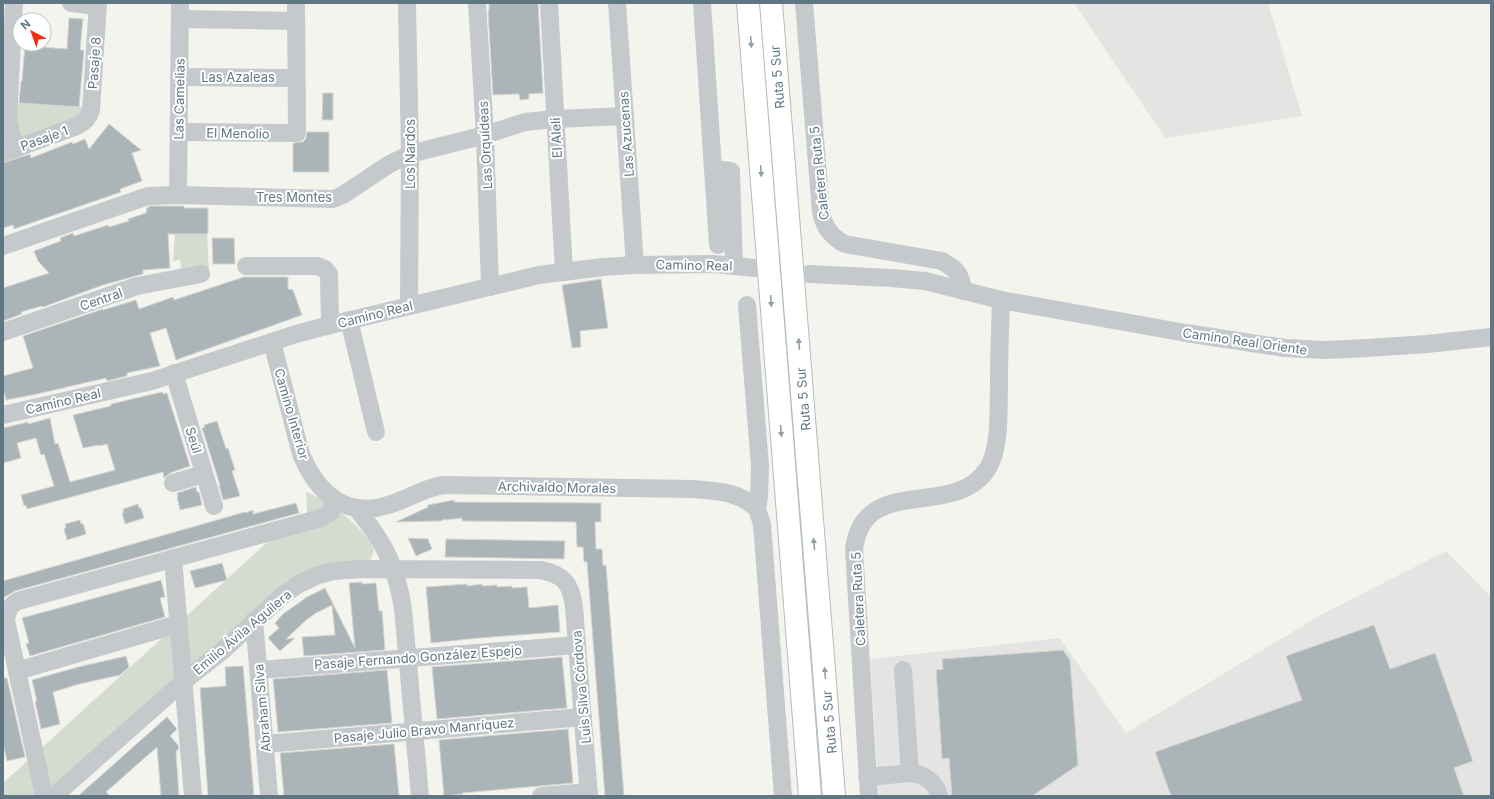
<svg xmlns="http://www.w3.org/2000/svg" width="1494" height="799" font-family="Inter,sans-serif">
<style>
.built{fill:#e4e5e3}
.green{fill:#d5dccf}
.building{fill:#abb5b8;stroke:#d5d5d2}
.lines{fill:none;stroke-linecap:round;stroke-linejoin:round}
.highway-casing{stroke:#b7babc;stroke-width:24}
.minor{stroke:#c5c9cb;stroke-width:18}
.highway{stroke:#fff;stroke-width:22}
.oneway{fill:#90a0a8}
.labels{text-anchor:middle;stroke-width:4;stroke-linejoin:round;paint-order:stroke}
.street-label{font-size:13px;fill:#607783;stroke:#fff}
</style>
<rect width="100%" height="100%" fill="#f4f4ef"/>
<!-- built -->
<g class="built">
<polygon points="1074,3 1268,3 1302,116 1165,138"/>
<polygon points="1446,551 1491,597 1491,796 879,796 870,659 1060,638 1126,733 1322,614"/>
</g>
<!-- green -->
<g class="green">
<polygon points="15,103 84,107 82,115 19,139"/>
<polygon points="175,234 207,234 209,271 208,272 182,272 180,260 173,261"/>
<path d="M306 492C329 501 363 526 374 550L371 559 366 562 336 564 43 796H3V783L274 536 308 526Z"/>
</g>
<!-- building -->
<g class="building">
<polygon points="489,3 538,3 543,93 529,94 529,99 520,100 519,94 493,95 488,11 489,11"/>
<polygon points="69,18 83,19 80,50 84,50 79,107 19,103 21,81 22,81 25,44 42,44 42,47 67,49"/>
<polygon points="323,93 333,93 333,120 322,120"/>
<polygon points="109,124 141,150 132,153 142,181 120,189 121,192 14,229 13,225 3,228 3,163 30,154 31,158 72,142 73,144 85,139 89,149"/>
<polygon points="307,132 329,132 329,172 293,172 293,143 303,142 306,138"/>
<polygon points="150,206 184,206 184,208 208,208 208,234 168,234 170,268 143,270 143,274 103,285 43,307 42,306 31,309 21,312 22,314 3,321 3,288 49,273 38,261 34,251 61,241 60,238 73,233 74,236 108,225 109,227 129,221 128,219 146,213 147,208"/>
<polygon points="212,238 234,238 235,264 213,264"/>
<polygon points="244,277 288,277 288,289 293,290 302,315 176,360 166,328 150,333 160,366 127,373 127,376 107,381 106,378 37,394 6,400 3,387 3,376 33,368 23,336 103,309 103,310 136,300 139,309 173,297 174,300"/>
<polygon points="601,279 608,328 580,331 581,347 572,348 562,285"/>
<polygon points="162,392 163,394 167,393 190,466 170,473 164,478 163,472 27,509 26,505 24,506 21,495 54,486 44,454 41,455 36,438 17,443 21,458 3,463 3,428 28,422 28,424 50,418 55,444 58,443 70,482 115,470 107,444 99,446 99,445 83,448 73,415 111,406 111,404"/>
<polygon points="217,421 226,449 228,448 235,470 232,471 240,496 223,500 219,485 220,485 202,428 205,427 204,425"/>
<polygon points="196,487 197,492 199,492 202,505 180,510 177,497 178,497 177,493"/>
<polygon points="454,500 454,502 601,503 601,522 595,522 596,549 602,549 603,566 606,565 624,796 605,796 587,562 584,562 583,547 577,547 576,522 462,521 462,518 446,520 446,519 440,521 396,522 428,507 428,505"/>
<polygon points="296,503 299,513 15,591 3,598 3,581 245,512 245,513 253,510 253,514"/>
<polygon points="138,504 139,508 141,508 144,518 125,524 122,513 124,513 123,509"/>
<polygon points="80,520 81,524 83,523 86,534 67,540 64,529 66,528 65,524"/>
<polygon points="408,538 428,539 432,549 416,556"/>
<polygon points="446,539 565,541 564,559 445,557"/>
<polygon points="222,563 227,580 195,588 190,571"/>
<polygon points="161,580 165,597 160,598 165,617 30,656 26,644 29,643 22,618"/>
<polygon points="362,582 362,584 376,583 379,611 382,611 385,650 304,656 302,637 335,635 332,605 316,613 306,620 286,639 295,638 280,651 268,638 279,628 275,623 283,614 307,597 325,588 355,648 349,583"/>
<polygon points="467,584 467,586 482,584 482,586 497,585 497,587 512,586 512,588 527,587 529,608 558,605 560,632 479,638 431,643 426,587"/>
<polygon points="1374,625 1390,669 1435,653 1473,761 1454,768 1464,796 1171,796 1155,752 1302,700 1286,656"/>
<polygon points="1063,650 1070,660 1078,765 1032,796 952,796 949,758 942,759 936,670 943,669 942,659"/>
<polygon points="126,656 129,667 120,675 79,684 53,692 60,724 41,729 35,701 37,701 32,680 78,667"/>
<polygon points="562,657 567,708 437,719 432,667"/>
<polygon points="243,666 254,796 208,796 200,688 226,686 225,667"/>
<polygon points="387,670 392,723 278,732 273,679"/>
<polygon points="3,678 7,678 25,757 7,761 3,744"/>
<polygon points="167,717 177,729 170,736 178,745 179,749 176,751 179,796 161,796 157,747 106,792 110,796 78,796"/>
<polygon points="568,729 573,783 462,793 463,794 444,796 439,740"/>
<polygon points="394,744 399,796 284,796 280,753"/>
</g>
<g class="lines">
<defs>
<g id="highway">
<polyline points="748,3 810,796"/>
<polyline points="771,3 834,796"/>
</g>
</defs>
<!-- highway casing -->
<use href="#highway" class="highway-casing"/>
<!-- minor -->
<g class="minor">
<polyline points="14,3 8,120 15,149"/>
<polyline points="71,3 98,6"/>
<polyline points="407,3 410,154 409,305"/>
<polyline points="477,3 485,135 490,287"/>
<polyline points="549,3 564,272"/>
<polyline points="617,3 635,265"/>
<polyline points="702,3 718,245"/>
<path d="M804 3 821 212C824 227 831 237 845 244L942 261C957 270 961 273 963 291"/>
<polyline points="180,19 296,21"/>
<polyline points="179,77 296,78"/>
<polyline points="179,132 297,133 296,3"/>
<path d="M3 153 77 126C85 122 89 118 91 110L98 3"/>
<polyline points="713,169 731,171 734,265"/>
<polyline points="178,195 180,3"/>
<polyline points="3,246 148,196 178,195 333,199 343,195 388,165 410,154 485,135 525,122 555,119 625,116"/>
<polyline points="246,266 317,266 325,269 329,274 330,325"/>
<polyline points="809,274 891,278 925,281 1001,300 1186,333 1285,348 1325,350 1368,348 1427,344 1491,337"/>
<polyline points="747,305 760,466 759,497 757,509 762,524 783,796"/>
<polyline points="349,320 376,432"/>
<polyline points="3,332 137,286 201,274"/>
<path d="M272 342 301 454C317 492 344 519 388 505 407 500 423 488 443 485L692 489C716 491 739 491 757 509"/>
<polyline points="174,373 214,506"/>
<polyline points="3,415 152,381 296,334 330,325 539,275 603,267 635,265 714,264 755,268"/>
<polyline points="173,483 204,474"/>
<path d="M357 509C385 544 396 565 403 609L420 796"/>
<polyline points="173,558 193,796"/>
<polyline points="254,620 269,796"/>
<polyline points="259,670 577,645"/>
<path d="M903 670 910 773C924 774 936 782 939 796"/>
<polyline points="17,671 178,624"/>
<polyline points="265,744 583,717"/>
<polyline points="867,777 910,773"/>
<path d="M44 796 6 620C7 611 10 605 18 601L321 518 330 513 336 500"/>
<path d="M54 796 184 681 221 652 282 596 299 584 318 575 334 571 360 569 540 570C564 574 571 584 574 607L589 796"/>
<polyline points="541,796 589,792"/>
<path d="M869 796 854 549C864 472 955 521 988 468 1001 446 998 409 999 385 999 356 1000 328 1001 300"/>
</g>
<!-- highway -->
<use href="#highway" class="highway"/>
</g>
<!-- one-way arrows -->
<defs><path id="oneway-solid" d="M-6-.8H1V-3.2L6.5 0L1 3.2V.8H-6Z"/></defs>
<g class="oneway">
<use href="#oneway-solid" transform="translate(751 42) rotate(86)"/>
<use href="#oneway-solid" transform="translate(761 171) rotate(86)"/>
<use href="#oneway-solid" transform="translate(771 301) rotate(86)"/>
<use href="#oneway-solid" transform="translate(799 344) rotate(-95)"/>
<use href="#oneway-solid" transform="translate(781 431) rotate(86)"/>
<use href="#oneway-solid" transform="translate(814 544) rotate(-95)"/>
<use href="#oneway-solid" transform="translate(825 673) rotate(-95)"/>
</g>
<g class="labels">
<!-- street labels -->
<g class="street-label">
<text transform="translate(94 63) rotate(-86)" y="5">Pasaje 8</text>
<text x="238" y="82">Las Azaleas</text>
<text transform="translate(777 77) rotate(-95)" y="5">Ruta 5 Sur</text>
<text transform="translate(179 99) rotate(-89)" y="5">Las Camelias</text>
<text transform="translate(238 133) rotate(1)" y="5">El Menolio</text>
<text transform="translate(626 134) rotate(-94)" y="5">Las Azucenas</text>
<text transform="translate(44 138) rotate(-20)" y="5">Pasaje 1</text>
<text transform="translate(556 138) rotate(-93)" y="5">El Aleli</text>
<text transform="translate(485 145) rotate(-93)" y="5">Las Orquídeas</text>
<text transform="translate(410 154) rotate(-90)" y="5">Los Nardos</text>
<text transform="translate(819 173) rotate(-96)" y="5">Caletera Ruta 5</text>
<text x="294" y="202">Tres Montes</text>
<text transform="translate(694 265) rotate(1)" y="5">Camino Real</text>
<text transform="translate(101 299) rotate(-19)" y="5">Central</text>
<text transform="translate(375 314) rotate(-14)" y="5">Camino Real</text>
<text transform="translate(1245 341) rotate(8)" y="5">Camino Real Oriente</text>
<text transform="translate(803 399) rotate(-95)" y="5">Ruta 5 Sur</text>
<text transform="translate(63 401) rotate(-13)" y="5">Camino Real</text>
<text transform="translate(292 414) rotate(74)" y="5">Camino Interior</text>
<text transform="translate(194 440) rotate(73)" y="5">Seúl</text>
<text transform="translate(557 487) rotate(1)" y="5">Archivaldo Morales</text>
<text transform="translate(858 599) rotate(-93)" y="5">Caletera Ruta 5</text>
<text transform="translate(242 632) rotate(-40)" y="5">Emilio Ávila Aguilera</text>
<text transform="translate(418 657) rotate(-4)" y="5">Pasaje Fernando González Espejo</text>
<text transform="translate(581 687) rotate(-95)" y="5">Luis Silva Córdova</text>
<text transform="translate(262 708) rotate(-95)" y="5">Abraham Silva</text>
<text transform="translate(829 722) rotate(-95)" y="5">Ruta 5 Sur</text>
<text transform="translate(424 730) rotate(-5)" y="5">Pasaje Julio Bravo Manríquez</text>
</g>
</g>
<!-- border -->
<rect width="1494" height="799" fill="none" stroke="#607783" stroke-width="8"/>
<!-- north arrow -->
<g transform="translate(32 32) rotate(319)"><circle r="19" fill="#ffffff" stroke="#bfc9cd"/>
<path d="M0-3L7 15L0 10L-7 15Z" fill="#f52d0e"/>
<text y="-6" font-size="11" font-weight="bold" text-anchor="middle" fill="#607783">N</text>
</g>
</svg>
